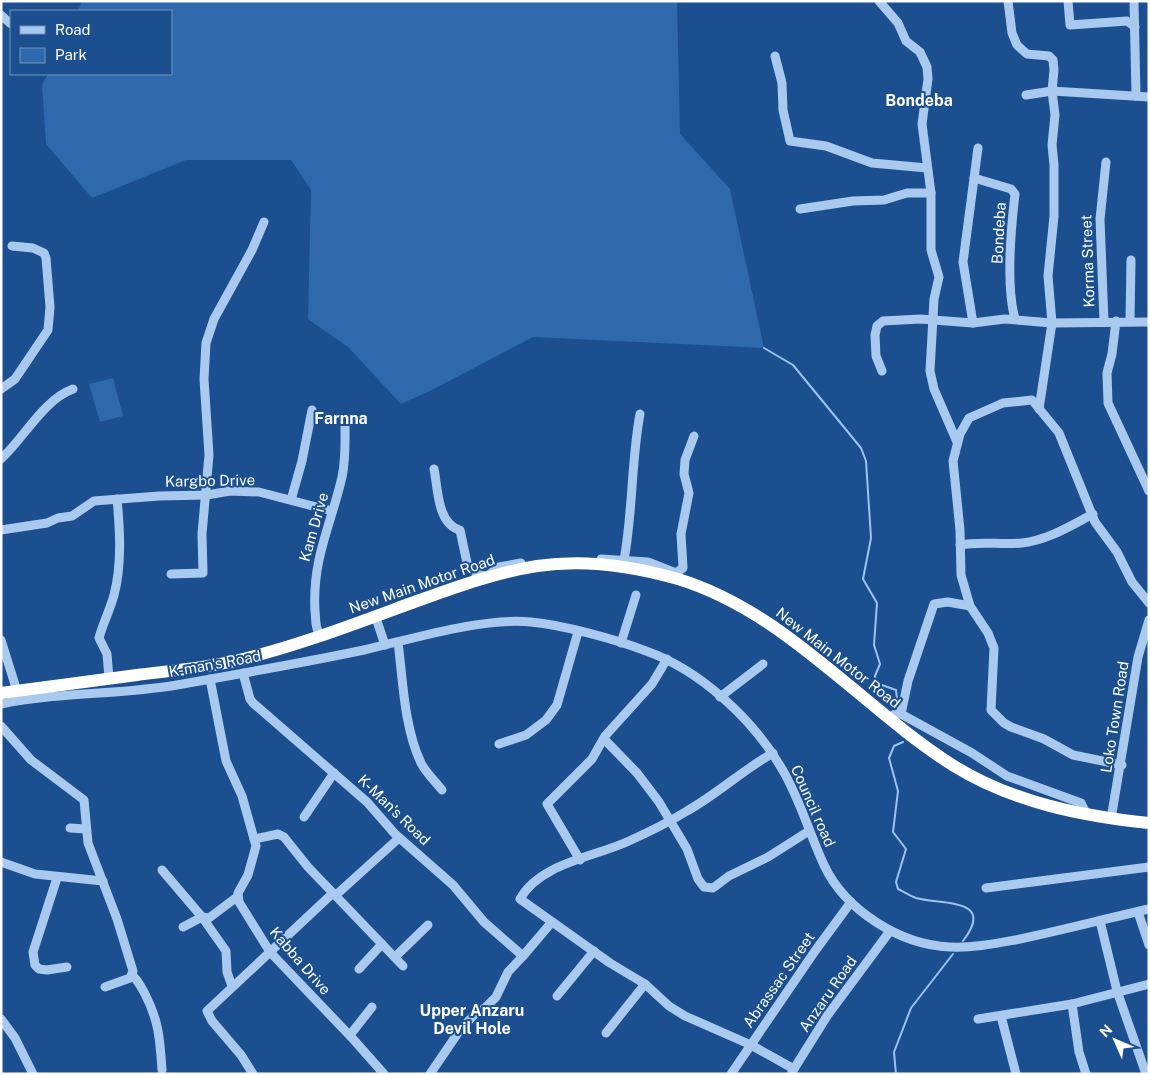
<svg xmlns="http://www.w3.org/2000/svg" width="1150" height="1075" font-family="'Public Sans',sans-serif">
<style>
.green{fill:#2e69ad}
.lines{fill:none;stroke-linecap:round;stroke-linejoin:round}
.stream{stroke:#9cc4f0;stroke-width:2}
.minor{stroke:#a9c9ee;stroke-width:9}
.highway{stroke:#fff;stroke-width:12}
.labels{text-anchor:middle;stroke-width:4;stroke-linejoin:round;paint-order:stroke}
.street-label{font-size:15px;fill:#fff;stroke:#1b4f8f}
.neighbourhood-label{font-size:16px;font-weight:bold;fill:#fff;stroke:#1b4f8f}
</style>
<rect width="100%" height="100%" fill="#1b4f8f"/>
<!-- green -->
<g class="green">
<polygon points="82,1 677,1 680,134 730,189 764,348 533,337 432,390 401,404 348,347 308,319 311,190 291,160 186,160 92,198 46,144 42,85 48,74 171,74 171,11 78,11"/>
<polygon points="113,378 123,416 100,422 89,384"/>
</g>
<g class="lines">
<!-- stream -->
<g class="stream">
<polyline points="764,348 793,365 861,448 866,461 871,538 863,579 877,603 874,645 880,664 875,676 876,683 896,690 898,710"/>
<path d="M903 742 894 746 889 758 898 791 893 832 906 849 896 882 898 889C904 892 910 896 916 898 940 905 997 897 963 941"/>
<polyline points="896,1074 894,1052 911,1008 953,954"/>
</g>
<!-- minor -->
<g class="minor">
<polyline points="879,1 898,23 906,41 920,52 927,67 928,79 922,124 931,193 931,250 939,277 934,299 930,371 934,389 957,442"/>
<polyline points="1008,1 1012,33 1017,45 1027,54 1049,56 1053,60 1054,70 1052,91 1055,115 1052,145 1054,165 1054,216 1048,276 1052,323 1039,409"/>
<polyline points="1068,1 1070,25 1127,21 1135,27"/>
<polyline points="1134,1 1136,96"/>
<polyline points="1,15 11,24"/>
<polyline points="775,56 782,83 783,110 790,141 826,146 872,163 927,168"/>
<polyline points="1026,95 1052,91 1149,97"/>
<path d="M974 178 1011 189 1015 194C1011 228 1006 287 1015 319"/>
<polyline points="800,209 853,201 884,200 907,193 931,193"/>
<polyline points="1116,321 1112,354 1107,373 1108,403 1149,491"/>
<polyline points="1130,321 1131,260"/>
<polyline points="1104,322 1100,219 1106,162"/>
<polyline points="973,323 963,262 978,148"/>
<polyline points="882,371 876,356 875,335 877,326 883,321 920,319 973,323 1005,319 1052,323 1149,322"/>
<polyline points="1,389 15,379 48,330 50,307 46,258 44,253 33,248 12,246"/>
<path d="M1 459C25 437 43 400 73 389"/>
<path d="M434 469C438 488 437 524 460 530L467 563 476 574 486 576"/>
<polyline points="291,500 302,461 312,410"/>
<polyline points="1,530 47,523 58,518 72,516 94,501 159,496 207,495 230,491 259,492 332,511"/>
<path d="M960 545C981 541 1001 545 1022 543 1048 540 1070 526 1093 514"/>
<polyline points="601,559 648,562 676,573"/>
<path d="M624 560C633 512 631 462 640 414"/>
<polyline points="676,573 683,568 681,534 689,493 684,474 685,460 694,436"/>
<polyline points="171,574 203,573 202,534 209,455 204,379 206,343 214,319 252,250 264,222"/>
<polyline points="487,576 499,567 521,563"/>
<polyline points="377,621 385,645"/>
<path d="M321 637C315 628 316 621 315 611 312 559 331 525 342 477 346 459 345 441 345 423"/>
<polyline points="1,640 17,691"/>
<path d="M398 642C403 681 404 727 421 763 426 773 435 781 442 790"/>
<polyline points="621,643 636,595"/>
<polyline points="243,673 250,699 253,703 367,802 395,834 453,885 484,922 523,956 551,923"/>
<path d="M109 678 107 654 99 638C103 623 110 610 114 595 122 565 120 530 117 499"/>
<polyline points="210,679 226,761 242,796 256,846 248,875 238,893 239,902 270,952 353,1039 384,1074"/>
<polyline points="720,697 763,664"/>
<path d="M1 704C59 692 119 695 177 685 239 674 302 663 364 650 412 639 483 617 531 622 563 625 615 639 646 651 700 670 753 719 782 769 800 799 809 833 824 865 845 910 900 945 950 947 972 948 993 944 1015 940 1060 931 1104 919 1149 909"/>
<polyline points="901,714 908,681 934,604 948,602 970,606"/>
<polyline points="888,719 895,714 901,714 972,753 1007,776 1081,803 1087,815"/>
<polyline points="1,726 31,760 84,800 88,843 117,919 133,971 130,978 105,987"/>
<polyline points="604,739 637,773 659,802 687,849 698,879 704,887 713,888 729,876 768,857 809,831"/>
<polyline points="499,744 526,735 546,720 557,705 578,632"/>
<path d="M773 753C743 770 717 794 687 811 669 822 649 832 629 841 595 857 540 863 520 899L610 963 645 984 669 1006 685 1016 751 1045 794 1069"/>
<polyline points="1122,765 1073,755 1044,739 1011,727 1004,723 991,710 994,648 988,633 970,606 961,575 960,530 953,461 960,434 969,418 1003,403 1032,400 1059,433 1095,522 1117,552 1132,582 1149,603"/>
<polyline points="304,817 334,773"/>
<polyline points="1111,819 1138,657 1149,620"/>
<polyline points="70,828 86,829"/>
<polyline points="254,839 278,834 284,837 308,867 403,966"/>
<polyline points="580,860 547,804 592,759 605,736 652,684 667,659"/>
<polyline points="1,862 35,874 103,881"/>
<polyline points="162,870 202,917 209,918 237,897"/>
<polyline points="57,878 33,952 35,965 39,969 47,970 67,967"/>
<polyline points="986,888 1149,867"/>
<polyline points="336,895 399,838"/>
<polyline points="1138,912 1149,945"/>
<polyline points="1100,921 1117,991 1146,1074"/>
<polyline points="183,927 202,917 226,951 227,972 232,986"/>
<polyline points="395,957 428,925"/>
<polyline points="359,969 382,944"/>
<path d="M132 975C138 980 141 987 145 994 159 1021 160 1040 162 1070"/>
<polyline points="557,996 594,951"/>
<polyline points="1072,1004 1079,1052 1086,1074"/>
<polyline points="1001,1016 1016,1074"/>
<polyline points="1,1019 15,1038 33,1074"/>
<polyline points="978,1019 1072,1004 1149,984"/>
<polyline points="606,1033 645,984"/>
<polyline points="350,1035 372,1007"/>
<polyline points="792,1072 827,1016 890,931"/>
<polyline points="253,1074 241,1055 212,1021 207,1011 333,893"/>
<polyline points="430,1074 460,1030 476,1013 485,1008 496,997 508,972 523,956"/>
<polyline points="731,1074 815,951 851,902"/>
</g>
<!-- highway -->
<path class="highway" d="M1 693C46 687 91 681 137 675 169 671 203 668 235 661 294 647 349 626 406 605 448 590 492 573 537 566 583 559 633 566 678 579 786 612 861 707 954 766 1012 802 1081 816 1149 823"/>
</g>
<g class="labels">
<!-- street labels -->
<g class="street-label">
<text transform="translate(999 233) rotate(-87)" y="5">Bondeba</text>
<text transform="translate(1088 261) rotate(-92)" y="5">Korma Street</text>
<text transform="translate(210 481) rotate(-1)" y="5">Kargbo Drive</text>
<text transform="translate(314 527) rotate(-74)" y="5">Kam Drive</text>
<text transform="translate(422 584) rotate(-19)" y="5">New Main Motor Road</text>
<text transform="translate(838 658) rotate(38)" y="5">New Main Motor Road</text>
<text transform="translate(215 664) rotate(-10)" y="5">K-man's Road</text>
<text transform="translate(1115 717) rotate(-81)" y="5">Loko Town Road</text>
<text transform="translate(813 806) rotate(66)" y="5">Council road</text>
<text transform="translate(394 810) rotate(44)" y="5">K-Man's Road</text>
<text transform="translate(300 961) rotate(49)" y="5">Kabba Drive</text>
<text transform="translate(779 980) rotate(-55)" y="5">Abrassac Street</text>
<text transform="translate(828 994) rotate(-55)" y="5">Anzaru Road</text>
</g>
<!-- neighbourhood labels -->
<g class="neighbourhood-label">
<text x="919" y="106">Bondeba</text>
<text x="341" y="424">Farnna</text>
<text x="472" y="1016">Upper Anzaru<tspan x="472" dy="18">Devil Hole</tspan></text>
</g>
</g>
<!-- border -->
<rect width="1150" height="1075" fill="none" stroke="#ffffff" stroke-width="5"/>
<!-- legend -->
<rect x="10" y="10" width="162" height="65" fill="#1b4f8f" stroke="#7695bc"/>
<rect x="20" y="26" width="25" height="8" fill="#a9c9ee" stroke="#7695bc"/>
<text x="55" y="35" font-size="15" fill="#ffffff">Road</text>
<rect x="20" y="48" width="25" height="15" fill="#2e69ad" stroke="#7695bc"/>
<text x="55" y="60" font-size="15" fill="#ffffff">Park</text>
<!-- north arrow -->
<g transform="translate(1115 1040) rotate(315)" stroke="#1b4f8f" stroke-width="4" paint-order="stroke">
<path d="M0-4L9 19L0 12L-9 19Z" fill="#ffffff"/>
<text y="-8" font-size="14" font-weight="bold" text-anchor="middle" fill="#ffffff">N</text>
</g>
</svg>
